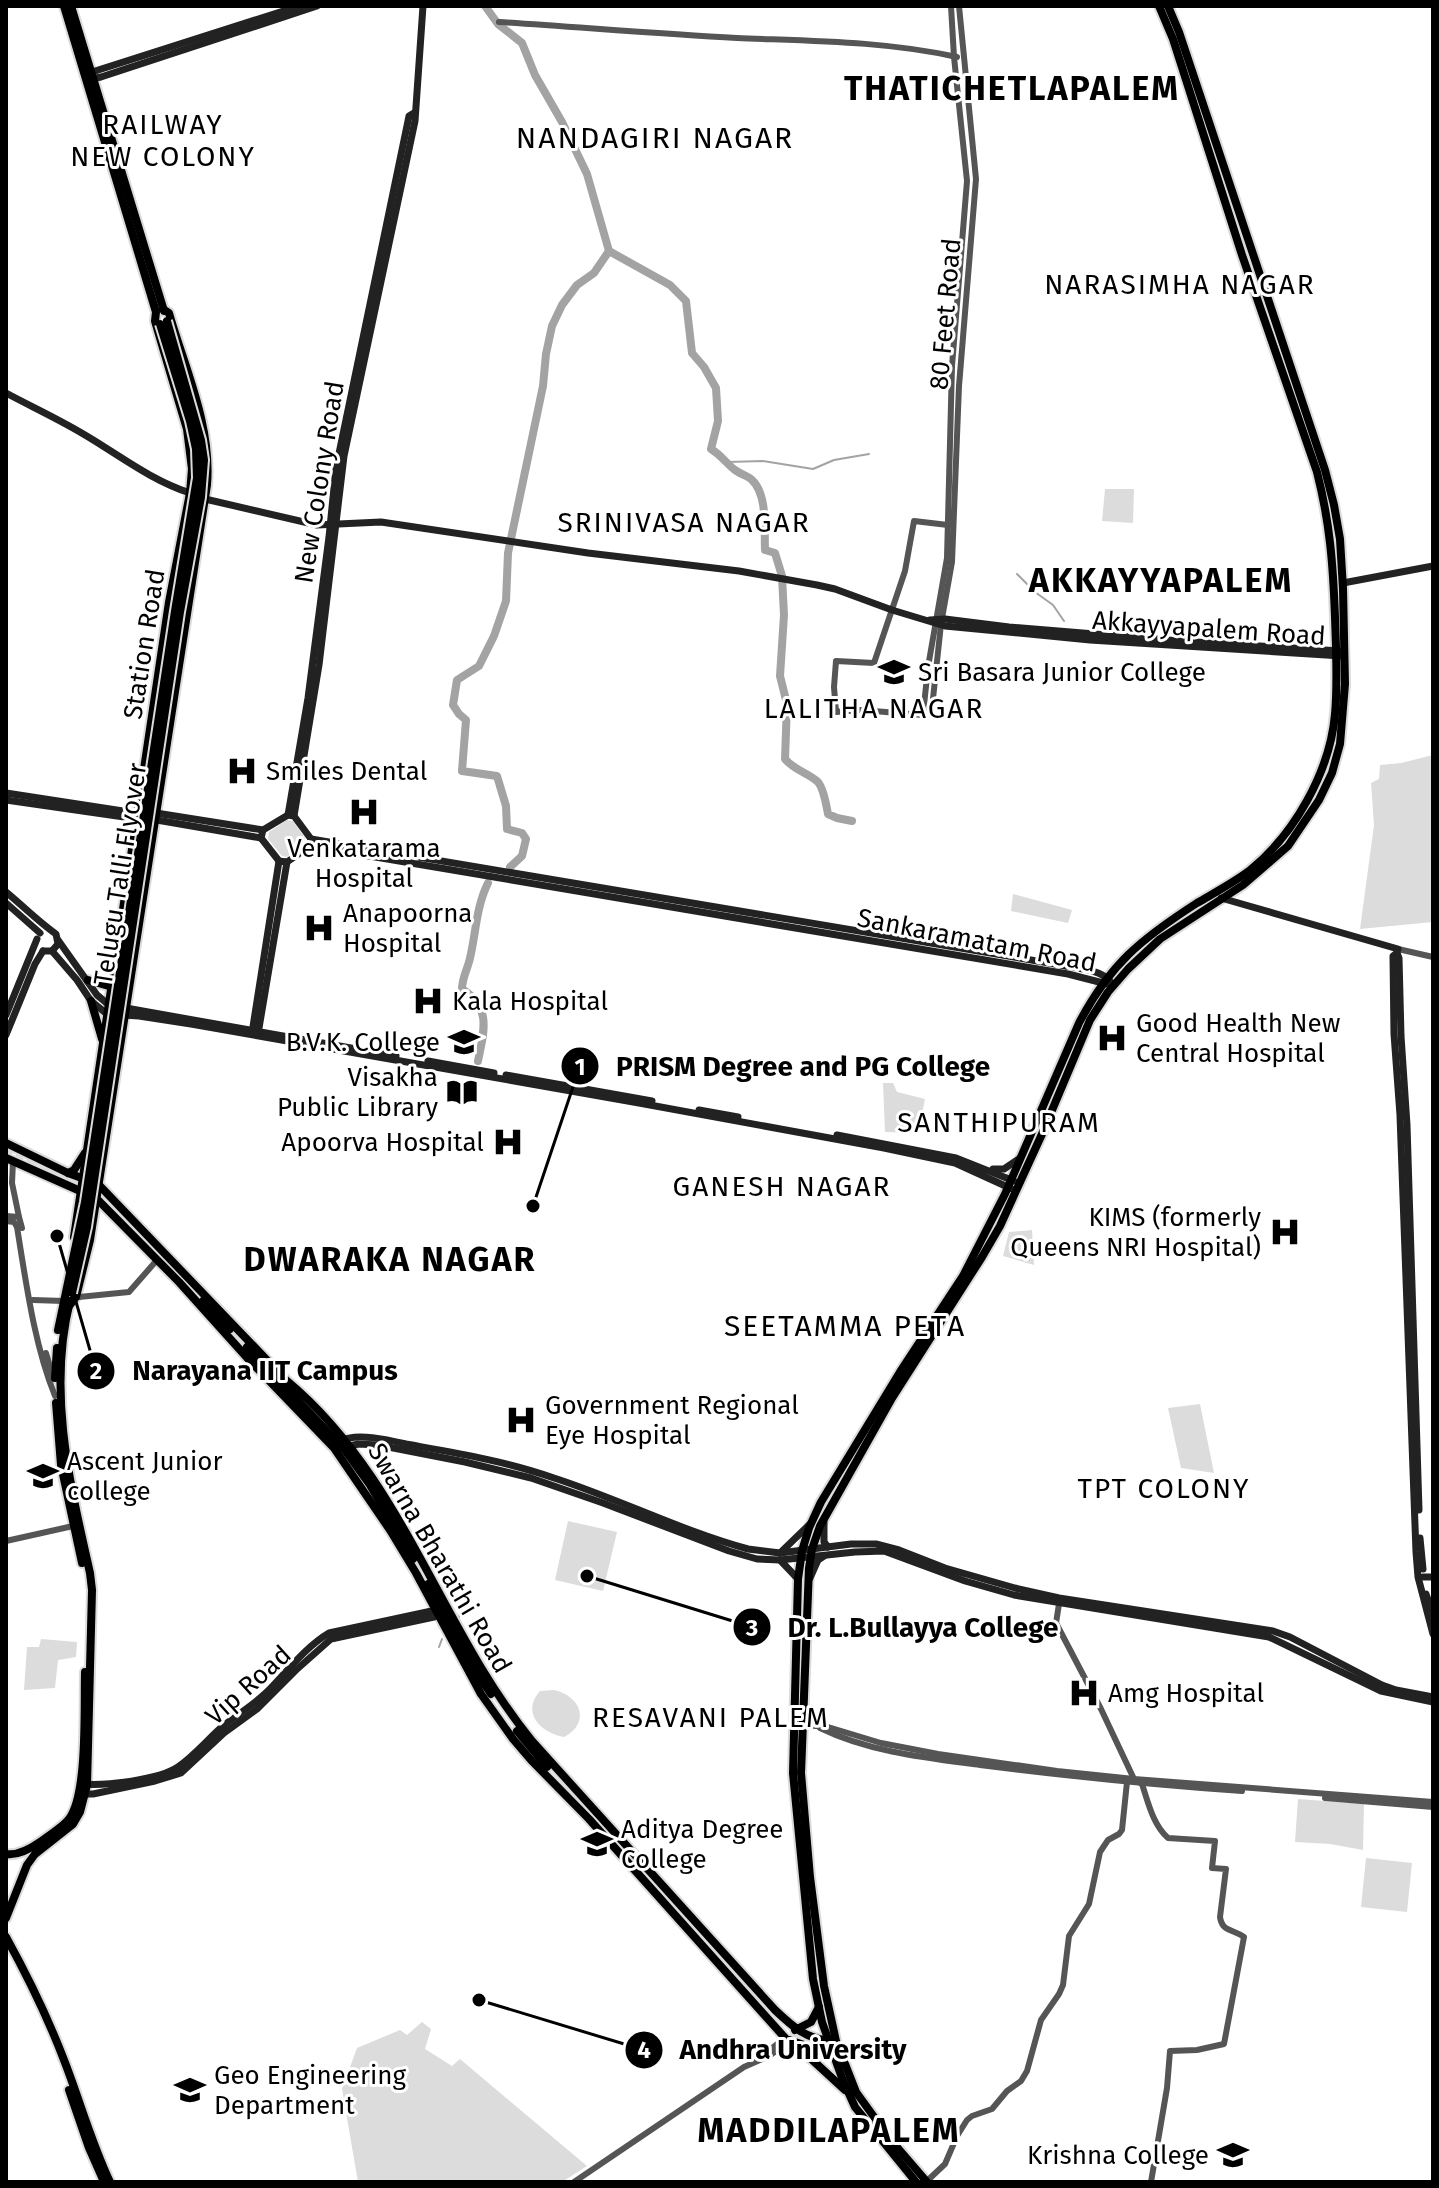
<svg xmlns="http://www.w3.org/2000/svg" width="1439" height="2188" font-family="'Fira Sans',sans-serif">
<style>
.green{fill:#dcdcdc}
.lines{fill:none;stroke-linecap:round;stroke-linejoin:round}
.stream{stroke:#a3a3a3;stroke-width:2}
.river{stroke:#a3a3a3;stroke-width:8}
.primary-tunnel{stroke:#d9d9d9;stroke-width:8;stroke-dasharray:8 4;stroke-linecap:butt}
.primary-casing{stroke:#dbdbdb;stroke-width:12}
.tertiary{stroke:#555;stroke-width:6}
.secondary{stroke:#222;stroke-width:7}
.primary{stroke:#000;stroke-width:8}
.primary-bridge-casing{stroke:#dbdbdb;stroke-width:12;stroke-linecap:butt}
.primary-bridge{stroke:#000;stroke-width:8}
.labels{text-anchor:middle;stroke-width:6;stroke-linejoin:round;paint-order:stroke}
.street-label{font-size:26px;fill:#000;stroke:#fff}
.poi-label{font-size:26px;fill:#000;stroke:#fff;text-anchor:start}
.neighbourhood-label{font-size:28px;letter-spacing:2px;fill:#000;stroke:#fff}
.quarter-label{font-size:30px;letter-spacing:2px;fill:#000;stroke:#fff}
.district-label{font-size:34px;font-weight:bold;letter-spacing:2px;fill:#000;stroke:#fff}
.leader{fill:none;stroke:#000;stroke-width:3}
.callout-dot{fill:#000;stroke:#fff;stroke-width:3}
.mark-label{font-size:24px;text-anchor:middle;font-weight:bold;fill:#fff}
.callout-label{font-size:28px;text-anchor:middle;font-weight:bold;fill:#000;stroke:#fff;stroke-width:6;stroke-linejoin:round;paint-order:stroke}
</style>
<rect width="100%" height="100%" fill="#fff"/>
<!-- green -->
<g class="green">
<polygon points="1105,489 1134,489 1133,523 1102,521"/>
<polygon points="1433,755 1433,922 1360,929 1374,825 1371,783 1379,779 1380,765 1401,763"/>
<polygon points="287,820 293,821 305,838 304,843 287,857 282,856 268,839 269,832"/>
<polygon points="1013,894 1072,910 1068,923 1011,911"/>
<polygon points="883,1083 893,1083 897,1092 925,1099 918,1133 885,1132"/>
<polygon points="1032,1230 1034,1265 1003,1256 1009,1232"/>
<polygon points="1200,1404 1214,1473 1181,1468 1168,1408"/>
<polygon points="568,1521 617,1532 603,1591 555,1580"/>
<polygon points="41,1639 77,1642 76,1657 58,1660 55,1688 24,1690 27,1647 39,1647"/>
<path d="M554 1690C581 1696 591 1723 564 1737 540 1733 521 1712 540 1691Z"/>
<polygon points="1298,1799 1364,1804 1363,1850 1330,1844 1295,1842"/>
<polygon points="1366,1858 1412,1863 1407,1912 1361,1907"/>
<polygon points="422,2022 431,2029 425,2049 452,2066 460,2059 587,2166 562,2182 358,2182 342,2089 357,2048 400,2030 407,2035"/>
</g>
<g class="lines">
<!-- stream -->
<g class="stream">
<polyline points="727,462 763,461 813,469 834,460 869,454"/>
<polyline points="1017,574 1035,592 1053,605 1064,621"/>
<polyline points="459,1617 467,1590"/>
<polyline points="439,1647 442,1639"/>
</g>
<!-- river -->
<g class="river">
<path d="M485 6 498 24 522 43 535 75 562 122 587 174 609 251 670 285 686 301 692 353 704 367 716 388 718 421 711 449C721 455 726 463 735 470 740 474 748 476 752 480 768 495 764 530 765 550L775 553 782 576 783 596 784 615 780 676 787 704 785 759C794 770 808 773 818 782 824 789 826 804 828 814L837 818 852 821"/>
<polyline points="510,867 522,856 526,839 522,833 507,829 506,806 497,776 462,771 466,720 459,714 453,705 457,680 479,666 494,636 506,601 508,553 543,386 546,354 552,326 562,305 577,285 594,273 609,251"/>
<path d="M478 1061C484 1031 492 1008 462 989 462 978 468 968 470 958 476 933 476 907 488 883"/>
</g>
<!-- primary-tunnel -->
<g class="primary-tunnel">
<polyline points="6,1148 35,1161"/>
<polyline points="29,1163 86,1190"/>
<polyline points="94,1188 122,1215"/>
</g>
<defs>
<g id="primary">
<polyline points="64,6 156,312 155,321 187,429 192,469 190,493 169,602 74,1237"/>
<polyline points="71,6 164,311"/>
<polyline points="88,980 112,987"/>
<polyline points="91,1001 102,1039"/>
<path d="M6 1143 68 1173 98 1184 286 1380C403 1477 439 1627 532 1741L775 2010C793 2027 806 2039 831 2041"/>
<polyline points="6,1158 96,1198 179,1282 251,1362 334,1448 390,1530 416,1573 481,1694 513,1739 531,1760 589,1819 786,2039 813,2048 835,2048"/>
<polyline points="68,1173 74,1170 85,1153"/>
<polyline points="203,1301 230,1329"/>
<path d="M69 1306 76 1297 90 1240 207 485C212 426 185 369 169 313L163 309"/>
<polyline points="58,1330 66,1292"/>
<polyline points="247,1347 344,1449 370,1485 413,1559"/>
<polyline points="55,1378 57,1348"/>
<polyline points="56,1403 61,1465 82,1563"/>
<polyline points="428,1584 468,1659 491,1694"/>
<polyline points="517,1731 547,1767"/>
<path d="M6 1854C18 1856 30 1849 40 1842 49 1835 62 1828 69 1819 88 1794 84 1706 85 1672"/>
<path d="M6 1918 27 1865 35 1854 73 1824 80 1812 87 1785 92 1590 90 1573C70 1484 47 1392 70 1301"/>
<path d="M6 1937C28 1977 48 2018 64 2060 80 2101 91 2142 110 2182"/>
<polyline points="795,2030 811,2022 819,2007"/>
<polyline points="796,2045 845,2090"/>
<polyline points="69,2090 89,2148 104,2182"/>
<path d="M916 2182 855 2107 842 2078 822 2022 813 1979 793 1773 798 1579 802 1551 809 1528 821 1502 900 1372 963 1276 1005 1194 1079 1023C1110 964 1141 939 1197 903 1214 893 1233 883 1249 871 1294 835 1330 772 1335 714 1338 682 1336 649 1335 617 1333 564 1330 523 1317 472L1242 255 1173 39 1159 6"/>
<polyline points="927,2182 890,2139 856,2092 836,2041 824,1986 810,1877 801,1773 809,1568 812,1549 820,1526 892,1398 982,1257 1000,1226 1042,1134 1090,1020 1108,992 1128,969 1160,939 1243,885 1288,846 1319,800 1332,773 1340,744 1345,684 1343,589 1340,539 1334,505 1325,470 1179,32 1168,6"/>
</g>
</defs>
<!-- primary casing -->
<use href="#primary" class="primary-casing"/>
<!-- tertiary -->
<g class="tertiary">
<path d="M499 22C578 27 658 34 737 38 811 41 885 41 957 57"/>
<polyline points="948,525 914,521 905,571 874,663 836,661 834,687 836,712 861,710 923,715 932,708 941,624 952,562 959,386 976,179 959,6"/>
<polyline points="923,715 928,667 947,558 952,366 967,181 954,57 951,6"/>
<polyline points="1398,949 1433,957"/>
<polyline points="13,1161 12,1183 19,1217"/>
<polyline points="6,1216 19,1217 22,1228"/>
<path d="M6 1221 14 1222 17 1227C26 1282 34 1344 55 1396"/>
<polyline points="79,1297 129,1292 157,1260"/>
<polyline points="33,1300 64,1301"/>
<polyline points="46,1353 53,1377"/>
<polyline points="6,1541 73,1526"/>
<path d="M1059 1604 1056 1623 1101 1709 1134 1779 1142 1784C1148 1802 1153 1825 1168 1838L1215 1841 1212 1868 1226 1869 1220 1917C1222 1932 1233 1929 1244 1937L1224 2044 1197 2050 1170 2051 1167 2088 1151 2182"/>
<polyline points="804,1725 828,1727 881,1743 938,1754 1057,1771 1134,1779 1433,1802"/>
<path d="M820 1728C869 1752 927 1758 980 1765 1067 1776 1154 1785 1242 1791"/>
<polyline points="1325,1798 1433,1807"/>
<polyline points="759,2058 781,2041"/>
<polyline points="927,2181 945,2164 957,2136 967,2120 972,2116 992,2109 1007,2091 1021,2081 1027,2071 1041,2020 1059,1994 1063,1985 1069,1936 1089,1904 1100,1852 1108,1840 1119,1834 1122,1830 1127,1782"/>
<polyline points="574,2182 744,2067 769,2056 784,2045"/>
</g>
<!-- secondary -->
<g class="secondary">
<polyline points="89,75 92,72 299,6"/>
<polyline points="91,79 101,77 317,6"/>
<path d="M6 393C34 408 63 421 90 438 123 458 153 481 190 493"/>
<polyline points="205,499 317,525 381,522 588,553 739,571 817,585 835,589 892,610 945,626 1090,640 1342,656"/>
<polyline points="1343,583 1433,566"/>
<polyline points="930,620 945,619 1009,627 1180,641 1340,651"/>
<polyline points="6,793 123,811 156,813 263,830"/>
<polyline points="6,800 138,819"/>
<polyline points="288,815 308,698 329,537 336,468 408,121 409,116 414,113"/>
<polygon points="288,815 294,816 311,839 310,846 287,862 279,861 261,838 263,830"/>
<polyline points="294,816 319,665 344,456 415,121 423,6"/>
<polyline points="151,819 261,838"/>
<path d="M311 839 1055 964C1071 968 1099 968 1110 981"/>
<polyline points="310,846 1068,974 1107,984"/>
<path d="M6 892C23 906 39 922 56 934L58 944 52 951"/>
<polyline points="1221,898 1398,949"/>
<polyline points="6,903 40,933"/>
<polyline points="58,940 97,995 109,1005 396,1056"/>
<polyline points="43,951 52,951 77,980 91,1001 107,1014 139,1016 191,1024 639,1103 884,1148 955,1163 1012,1189"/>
<polyline points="1397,953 1393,956 1394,1034 1400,1115 1416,1552 1418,1577 1433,1634"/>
<polyline points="1397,953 1399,958 1401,1036 1407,1125 1419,1510"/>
<polyline points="6,1015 37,939"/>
<polyline points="252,1033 279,861"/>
<polyline points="258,1034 287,862"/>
<polyline points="6,1035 35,964 43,951"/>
<polyline points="428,1061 494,1073"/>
<polyline points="506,1075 652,1101"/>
<polyline points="699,1110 738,1117"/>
<polyline points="837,1135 956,1158 1014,1181"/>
<polyline points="993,1169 1004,1169 1020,1158"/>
<path d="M341 1441C355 1432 389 1440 406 1444 456 1453 506 1461 554 1478 619 1499 682 1531 748 1549L780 1553 851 1544H876L899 1550 945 1568 1015 1588 1059 1598 1273 1631 1290 1637 1382 1685 1396 1690 1433 1697"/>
<polyline points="347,1447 358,1444 378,1445 465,1462 531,1478 603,1503 729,1551 757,1559 780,1560 855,1552 884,1551 965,1581 1014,1595 1269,1637 1381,1691 1433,1702"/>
<polyline points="824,1522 824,1542 828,1547"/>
<polyline points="1420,1538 1423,1569"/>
<polyline points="780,1553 810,1524"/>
<polyline points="780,1560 798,1579"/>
<polyline points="1423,1577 1433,1577"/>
<polyline points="810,1578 818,1560 824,1556"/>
<polyline points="1426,1594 1433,1614"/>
<path d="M82 1784C105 1786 159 1780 178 1767 194 1756 208 1739 223 1726 239 1713 257 1703 271 1688 289 1669 307 1646 329 1633L441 1609"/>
<polyline points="81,1794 93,1794 155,1781 181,1773 224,1733 257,1709 296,1670 331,1639 434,1617 443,1613"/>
</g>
<!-- primary -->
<use href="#primary" class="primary"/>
<defs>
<g id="primary-bridge">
<polyline points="66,1292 85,1202 175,611 197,478 196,449 190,421 160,324"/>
<polyline points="72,1293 87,1227 180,612 201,497 204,460 201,440 167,321"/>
</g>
</defs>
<!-- primary-bridge casing -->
<use href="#primary-bridge" class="primary-bridge-casing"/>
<!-- primary-bridge -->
<use href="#primary-bridge" class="primary-bridge"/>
</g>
<!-- icons -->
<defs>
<symbol id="university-bare" viewBox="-9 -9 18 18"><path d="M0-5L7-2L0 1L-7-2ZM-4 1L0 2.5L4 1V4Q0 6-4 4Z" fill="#000" stroke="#fff" stroke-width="2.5" paint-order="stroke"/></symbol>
<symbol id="hospital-bare" viewBox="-9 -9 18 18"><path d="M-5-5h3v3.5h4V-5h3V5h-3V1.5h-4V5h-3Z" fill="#000" stroke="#fff" stroke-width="2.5" paint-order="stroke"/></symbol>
<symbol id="library-bare" viewBox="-9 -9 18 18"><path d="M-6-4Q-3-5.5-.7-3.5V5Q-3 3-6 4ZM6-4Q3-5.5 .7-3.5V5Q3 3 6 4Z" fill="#000" stroke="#fff" stroke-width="2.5" paint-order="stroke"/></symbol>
</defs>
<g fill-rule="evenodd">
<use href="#university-bare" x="872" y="650" width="44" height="44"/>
<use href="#hospital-bare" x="220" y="749" width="44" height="44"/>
<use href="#hospital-bare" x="342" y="790" width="44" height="44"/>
<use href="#hospital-bare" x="297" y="906" width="44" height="44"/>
<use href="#hospital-bare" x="406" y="979" width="44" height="44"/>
<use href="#hospital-bare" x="1090" y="1016" width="44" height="44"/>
<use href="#university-bare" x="442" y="1020" width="44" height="44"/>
<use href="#library-bare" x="440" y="1070" width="44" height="44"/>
<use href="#hospital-bare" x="486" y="1120" width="44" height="44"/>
<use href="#hospital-bare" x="1263" y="1210" width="44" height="44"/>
<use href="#hospital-bare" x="499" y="1398" width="44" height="44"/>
<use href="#university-bare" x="21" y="1454" width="44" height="44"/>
<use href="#hospital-bare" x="1062" y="1671" width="44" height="44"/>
<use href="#university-bare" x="575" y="1822" width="44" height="44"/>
<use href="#university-bare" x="168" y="2068" width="44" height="44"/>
<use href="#university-bare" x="1211" y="2133" width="44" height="44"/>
</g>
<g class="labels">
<!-- street labels -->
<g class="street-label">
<text transform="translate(945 314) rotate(-85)" y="9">80 Feet Road</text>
<text transform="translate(319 482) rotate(-81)" y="9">New Colony Road</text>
<text transform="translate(1209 628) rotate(4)" y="9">Akkayyapalem Road</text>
<text transform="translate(144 644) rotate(-81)" y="9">Station Road</text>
<text transform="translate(120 874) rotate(-81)" y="9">Telugu Talli Flyover</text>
<text transform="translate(977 940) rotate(11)" y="9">Sankaramatam Road</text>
<text transform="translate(440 1558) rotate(60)" y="9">Swarna Bharathi Road</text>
<text transform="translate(248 1685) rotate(-42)" y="9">Vip Road</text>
</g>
<!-- poi labels -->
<g class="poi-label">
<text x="918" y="681">Sri Basara Junior College</text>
<text x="266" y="780">Smiles Dental</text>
<text x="364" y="857" text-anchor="middle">Venkatarama<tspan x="364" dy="30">Hospital</tspan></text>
<text x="343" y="922">Anapoorna<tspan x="343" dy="30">Hospital</tspan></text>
<text x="452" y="1010">Kala Hospital</text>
<text x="1136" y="1032">Good Health New<tspan x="1136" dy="30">Central Hospital</tspan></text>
<text x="440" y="1051" text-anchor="end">B.V.K. College</text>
<text x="438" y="1086" text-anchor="end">Visakha<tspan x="438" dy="30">Public Library</tspan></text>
<text x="484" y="1151" text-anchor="end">Apoorva Hospital</text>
<text x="1261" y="1226" text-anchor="end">KIMS (formerly<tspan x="1261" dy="30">Queens NRI Hospital)</tspan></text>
<text x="545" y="1414">Government Regional<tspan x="545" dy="30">Eye Hospital</tspan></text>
<text x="67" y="1470">Ascent Junior<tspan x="67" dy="30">college</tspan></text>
<text x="1108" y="1702">Amg Hospital</text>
<text x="621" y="1838">Aditya Degree<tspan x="621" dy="30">College</tspan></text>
<text x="214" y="2084">Geo Engineering<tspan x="214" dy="30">Department</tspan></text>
<text x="1209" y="2164" text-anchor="end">Krishna College</text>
</g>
<!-- neighbourhood labels -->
<g class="neighbourhood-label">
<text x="163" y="134">RAILWAY<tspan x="163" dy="32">NEW COLONY</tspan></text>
<text x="1180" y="294">NARASIMHA NAGAR</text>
<text x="684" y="532">SRINIVASA NAGAR</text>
<text x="874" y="718">LALITHA NAGAR</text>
<text x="999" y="1132">SANTHIPURAM</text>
<text x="782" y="1196">GANESH NAGAR</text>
<text x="1164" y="1498">TPT COLONY</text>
<text x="711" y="1727">RESAVANI PALEM</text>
</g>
<!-- quarter labels -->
<g class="quarter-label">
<text x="655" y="148">NANDAGIRI NAGAR</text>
<text x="845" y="1336">SEETAMMA PETA</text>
</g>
<!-- district labels -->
<g class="district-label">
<text x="1012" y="100">THATICHETLAPALEM</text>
<text x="1161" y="592">AKKAYYAPALEM</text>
<text x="390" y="1271">DWARAKA NAGAR</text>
<text x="829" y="2142">MADDILAPALEM</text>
</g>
</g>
<!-- callouts -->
<path class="leader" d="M533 1206L580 1066M57 1236L96 1371M587 1576L752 1627M479 2000L644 2050"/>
<g class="callout-dot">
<circle cx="533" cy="1206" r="8"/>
<circle cx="57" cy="1236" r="8"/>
<circle cx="587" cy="1576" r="8"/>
<circle cx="479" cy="2000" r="8"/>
<circle cx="580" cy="1066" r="20"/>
<circle cx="96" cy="1371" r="20"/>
<circle cx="752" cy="1627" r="20"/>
<circle cx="644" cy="2050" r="20"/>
</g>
<g class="mark-label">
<text x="580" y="1075">1</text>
<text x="96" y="1379">2</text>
<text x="752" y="1636">3</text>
<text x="644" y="2058">4</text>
</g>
<g class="callout-label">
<text x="803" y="1076">PRISM Degree and PG College</text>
<text x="265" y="1380">Narayana IIT Campus</text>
<text x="923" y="1637">Dr. L.Bullayya College</text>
<text x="793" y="2059">Andhra University</text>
</g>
<!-- border -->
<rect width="1439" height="2188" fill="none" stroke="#000000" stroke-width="16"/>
</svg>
